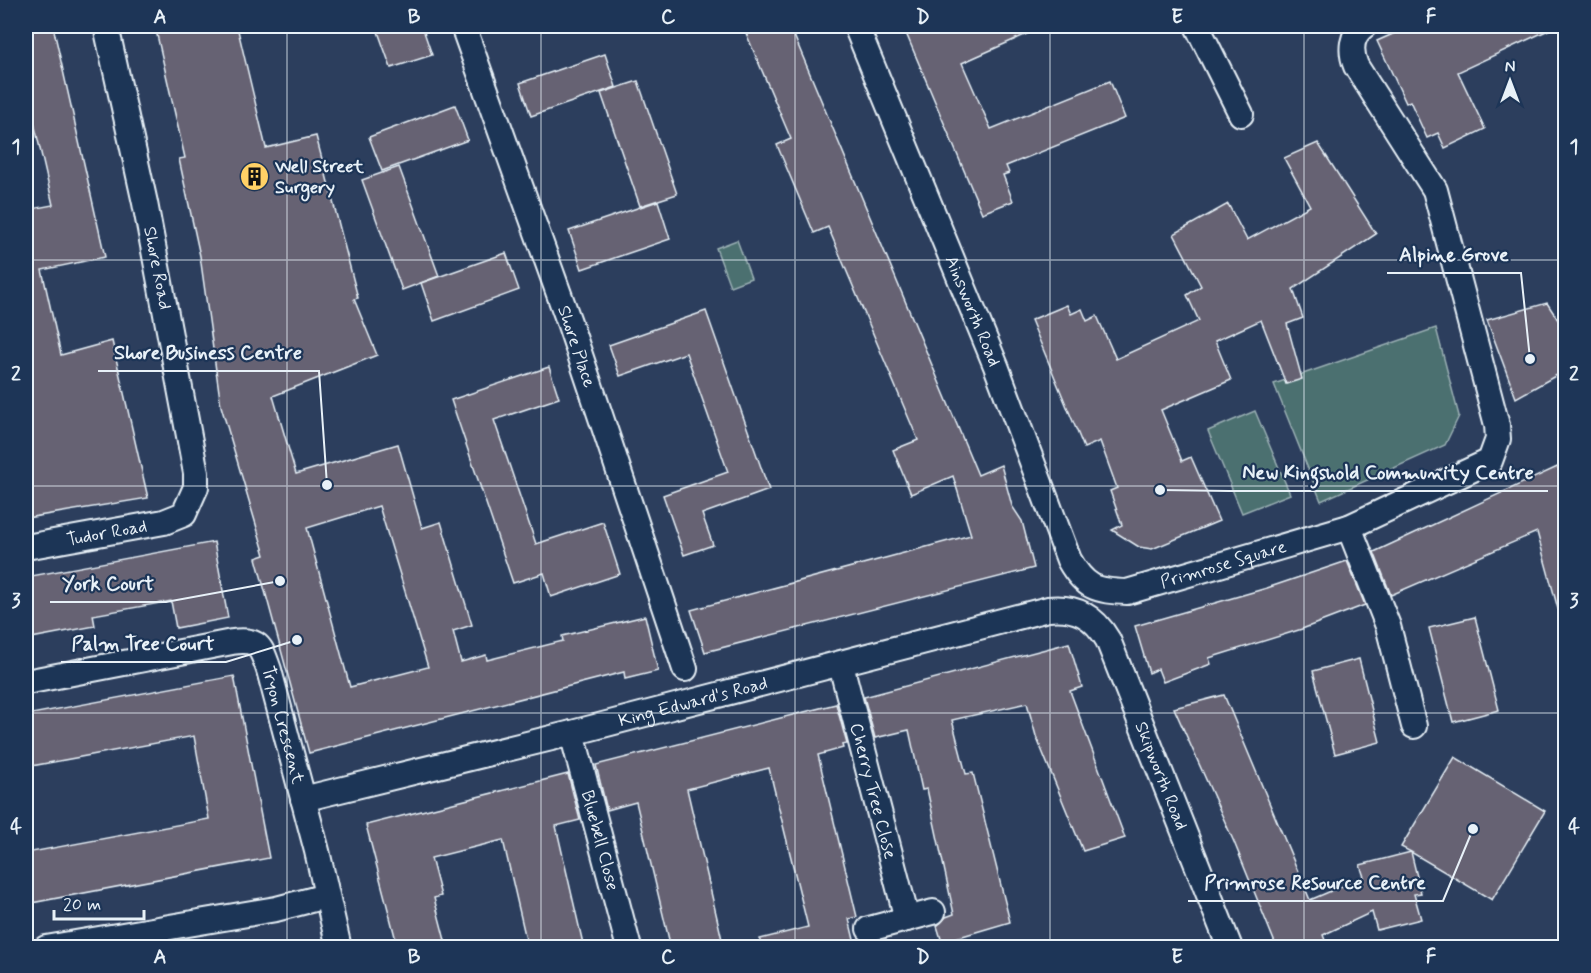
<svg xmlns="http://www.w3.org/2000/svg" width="1591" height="973" font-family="Mynerve,sans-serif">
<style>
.green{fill:#4c6f70;stroke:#9ab0b4;stroke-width:1.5}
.building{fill:#666273;stroke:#e8f1f8;stroke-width:1.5;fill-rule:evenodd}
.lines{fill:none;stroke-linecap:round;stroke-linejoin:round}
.minor-casing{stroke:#e8f1f8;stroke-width:28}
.minor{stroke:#1d3557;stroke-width:24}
.grid{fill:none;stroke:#e8f1f8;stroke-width:1.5;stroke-opacity:0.55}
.labels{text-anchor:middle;stroke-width:4.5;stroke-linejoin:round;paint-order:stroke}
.poi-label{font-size:18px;font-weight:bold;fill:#e8f1f8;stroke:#1d3557;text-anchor:start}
.street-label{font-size:18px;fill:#e8f1f8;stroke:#1d3557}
.leader{fill:none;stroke:#e8f1f8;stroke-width:2}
.callout-dot{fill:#e8f1f8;stroke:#1d3557;stroke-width:2}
.callout-label{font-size:20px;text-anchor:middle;font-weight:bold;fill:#e8f1f8;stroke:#1d3557;stroke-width:4.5;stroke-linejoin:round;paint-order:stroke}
.neatline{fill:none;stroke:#e8f1f8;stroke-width:2}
.grid-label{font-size:20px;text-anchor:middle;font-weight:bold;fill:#e8f1f8}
</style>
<rect width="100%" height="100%" fill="#2c3e5d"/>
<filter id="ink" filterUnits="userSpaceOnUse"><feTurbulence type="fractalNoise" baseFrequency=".0167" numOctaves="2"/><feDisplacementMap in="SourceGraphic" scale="12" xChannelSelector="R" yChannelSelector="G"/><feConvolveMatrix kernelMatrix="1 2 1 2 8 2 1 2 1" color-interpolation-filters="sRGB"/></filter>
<g filter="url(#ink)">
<!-- green -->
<g class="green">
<polygon points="737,240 751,278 730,286 716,248"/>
<polygon points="1436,328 1459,416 1445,445 1321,501 1274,384"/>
<polygon points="1255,411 1290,494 1242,513 1208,431"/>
</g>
<!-- building -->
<g class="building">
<polygon points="26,26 53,26 105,257 42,270 61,355 112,341 148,498 26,518 26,210 53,205 26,88"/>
<path d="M155 26H237L266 148 316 136 358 298 354 299 377 355 273 396 296 474 398 444 422 528 441 522 472 625 453 631 461 662 486 655 487 660 563 641 562 636 645 616 658 671 625 679 624 672 309 753 256 558 265 555 221 406 200 256 179 159 185 158ZM379 506 428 667 350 687 307 528Z"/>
<polygon points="376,26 422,26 432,55 391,68"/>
<polygon points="743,26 790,26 978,475 1001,465 1012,506 1022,521 1034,568 705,652 691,610 971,535 953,476 911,494 893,450 918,440 828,227 814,233 777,145 791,139"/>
<polygon points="903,26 1045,26 962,63 991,129 1110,81 1125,118 1006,166 1009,173 1003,175 1013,201 982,213"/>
<polygon points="1411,26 1557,26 1458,72 1485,129 1445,148 1438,133 1427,138 1410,101 1406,103 1377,41"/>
<polygon points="605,54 616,87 531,116 520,83"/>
<polygon points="638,81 677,194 640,206 601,93"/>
<polygon points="455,105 468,140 382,171 369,137"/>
<polygon points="1318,143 1376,234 1293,289 1303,318 1287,324 1302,379 1286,384 1261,320 1215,341 1231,380 1161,410 1182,461 1191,457 1219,521 1152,549 1139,547 1112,530 1122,525 1110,491 1117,488 1100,441 1084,448 1031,320 1067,305 1071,314 1082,309 1087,321 1097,316 1116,359 1199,321 1187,295 1201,286 1174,234 1228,204 1247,240 1310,206 1284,158"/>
<polygon points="399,167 439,276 402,290 362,180"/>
<polygon points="658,201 670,239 582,269 569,231"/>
<polygon points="506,253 519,290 434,321 421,283"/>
<polygon points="1547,303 1566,332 1566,370 1516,398 1487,320"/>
<polygon points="706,311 769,490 702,514 713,545 684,555 663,495 728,472 686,353 620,376 609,345"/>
<polygon points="549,367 559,398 494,420 536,544 603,522 620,574 551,597 544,573 513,583 451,400"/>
<polygon points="1566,463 1566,608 1558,609 1537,532 1391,595 1374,552"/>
<polygon points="214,542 228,618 176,628 171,601 93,615 95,626 26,639 26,577"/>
<polygon points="1347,561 1365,605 1302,629 1209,658 1211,664 1163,682 1158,669 1149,673 1135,626 1267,588"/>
<polygon points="1475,617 1499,710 1453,722 1429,628"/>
<polygon points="1069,643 1082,687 1070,691 1125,838 1083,851 1036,736 1027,703 952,720 966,774 973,773 1010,922 942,942 937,926 946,917 954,914 927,789 922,790 909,730 875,738 864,697"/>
<polygon points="1359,659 1380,742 1335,754 1313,671"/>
<polygon points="234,676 269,858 26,904 26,853 209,819 194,736 26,767 26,715"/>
<polygon points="1224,695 1310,900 1364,877 1360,865 1411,852 1401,847 1455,757 1545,811 1492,900 1411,852 1421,893 1414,894 1421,919 1377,930 1372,912 1323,935 1328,948 1277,948 1234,842 1174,708"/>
<polygon points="836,704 847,744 842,745 843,748 818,755 857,917 849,919 856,948 761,948 760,939 808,927 769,768 687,789 724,948 671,948 636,802 607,810 596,765"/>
<polygon points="568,774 580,820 556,826 584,948 528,948 503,840 431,858 441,896 434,898 447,948 398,948 366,825"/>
</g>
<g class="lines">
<defs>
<g id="minor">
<path id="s1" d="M463 26 569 322 685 669"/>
<path id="s2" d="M856 26 996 366 1069 560C1085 588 1096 591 1127 592L1349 527 1490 461 1498 439 1497 425 1435 190 1356 66C1350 51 1351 35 1364 26"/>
<polyline points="1197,26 1241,114"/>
<polyline points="1349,527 1388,626 1414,726"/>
<path id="s3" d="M26 547 164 522 184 514 196 487V473L145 203 106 26"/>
<path id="s4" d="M841 665 907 919"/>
<path id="s5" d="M26 682 232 642C259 638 261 647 269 670L317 851 339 948"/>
<path id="s6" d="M572 733 629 948"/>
<path id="s7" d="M303 799 572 733 1048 609C1076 606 1094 616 1108 640L1230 948"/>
<polyline points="869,929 933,912"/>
<polyline points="46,948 276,909 326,896"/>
</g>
</defs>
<!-- minor casing -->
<use href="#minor" class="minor-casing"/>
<!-- minor -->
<use href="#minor" class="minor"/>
</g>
</g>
<!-- grid -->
<path class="grid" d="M287 26V948M541 26V948M795 26V948M1050 26V948M1304 26V948M26 260H1566M26 486H1566M26 713H1566"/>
<!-- icons -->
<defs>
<symbol id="building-disc" viewBox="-11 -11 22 22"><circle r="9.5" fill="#ffd166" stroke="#1d3557"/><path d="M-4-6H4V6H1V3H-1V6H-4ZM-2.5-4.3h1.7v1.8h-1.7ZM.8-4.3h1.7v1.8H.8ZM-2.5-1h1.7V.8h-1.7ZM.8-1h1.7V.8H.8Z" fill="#111"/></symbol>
</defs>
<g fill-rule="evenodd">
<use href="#building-disc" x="238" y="160" width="33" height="33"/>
</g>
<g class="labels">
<!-- poi labels -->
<g class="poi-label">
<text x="275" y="172">Well Street<tspan x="275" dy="21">Surgery</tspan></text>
</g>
<!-- street labels -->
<g class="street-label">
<text transform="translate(158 268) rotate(79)" y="6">Shore Road</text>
<text dy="6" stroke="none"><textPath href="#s2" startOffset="308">Ainsworth Road</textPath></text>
<text dy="6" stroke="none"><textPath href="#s1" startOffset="340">Shore Place</textPath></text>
<text dy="6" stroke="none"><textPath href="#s3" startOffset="82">Tudor Road</textPath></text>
<text dy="6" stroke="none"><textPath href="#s2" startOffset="746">Primrose Square</textPath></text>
<text dy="6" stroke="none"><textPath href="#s7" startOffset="402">King Edward's Road</textPath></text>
<text dy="6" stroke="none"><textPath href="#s5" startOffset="320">Tryon Crescent</textPath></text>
<text dy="6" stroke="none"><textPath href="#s7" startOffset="987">Skipworth Road</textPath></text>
<text dy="6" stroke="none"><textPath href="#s4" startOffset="130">Cherry Tree Close</textPath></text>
<text dy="6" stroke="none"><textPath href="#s6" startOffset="111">Bluebell Close</textPath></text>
</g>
</g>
<!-- callouts -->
<path class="leader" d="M1530 359L1521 273H1387M327 485L319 371H98M1160 490L1229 491H1548M280 581L166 602H50M297 640L226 662H61M1473 829L1443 901H1188"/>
<g class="callout-dot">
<circle cx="1530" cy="359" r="6"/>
<circle cx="327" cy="485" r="6"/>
<circle cx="1160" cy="490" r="6"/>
<circle cx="280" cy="581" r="6"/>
<circle cx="297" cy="640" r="6"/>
<circle cx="1473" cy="829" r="6"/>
</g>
<g class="callout-label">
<text x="1454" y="261">Alpine Grove</text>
<text x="208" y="359">Shore Business Centre</text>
<text x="1388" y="479">New Kingshold Community Centre</text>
<text x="108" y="590">York Court</text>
<text x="143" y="650">Palm Tree Court</text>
<text x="1315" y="889">Primrose Resource Centre</text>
</g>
<!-- margin -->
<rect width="1591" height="973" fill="none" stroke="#1d3557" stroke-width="66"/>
<!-- north arrow -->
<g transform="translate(1510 81)" stroke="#1d3557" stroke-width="4.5" paint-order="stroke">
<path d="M0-4.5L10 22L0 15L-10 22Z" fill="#e8f1f8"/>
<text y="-9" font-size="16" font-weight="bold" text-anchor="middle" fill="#e8f1f8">N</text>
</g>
<!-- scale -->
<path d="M54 910v9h90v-9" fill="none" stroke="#e8f1f8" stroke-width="3"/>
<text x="63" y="910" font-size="18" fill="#e8f1f8" stroke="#1d3557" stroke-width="4.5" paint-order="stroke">20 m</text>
<rect x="33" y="33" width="1525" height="907" class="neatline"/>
<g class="grid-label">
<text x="160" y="23">A</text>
<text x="414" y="23">B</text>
<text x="668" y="23">C</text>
<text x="923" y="23">D</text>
<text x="1177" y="23">E</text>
<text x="1431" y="23">F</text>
<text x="16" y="153">1</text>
<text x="1574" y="153">1</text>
<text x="16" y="380">2</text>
<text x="1574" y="380">2</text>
<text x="16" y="607">3</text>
<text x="1574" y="607">3</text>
<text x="16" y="833">4</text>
<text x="1574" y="833">4</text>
<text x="160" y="963">A</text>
<text x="414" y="963">B</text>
<text x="668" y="963">C</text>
<text x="923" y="963">D</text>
<text x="1177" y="963">E</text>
<text x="1431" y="963">F</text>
</g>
</svg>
